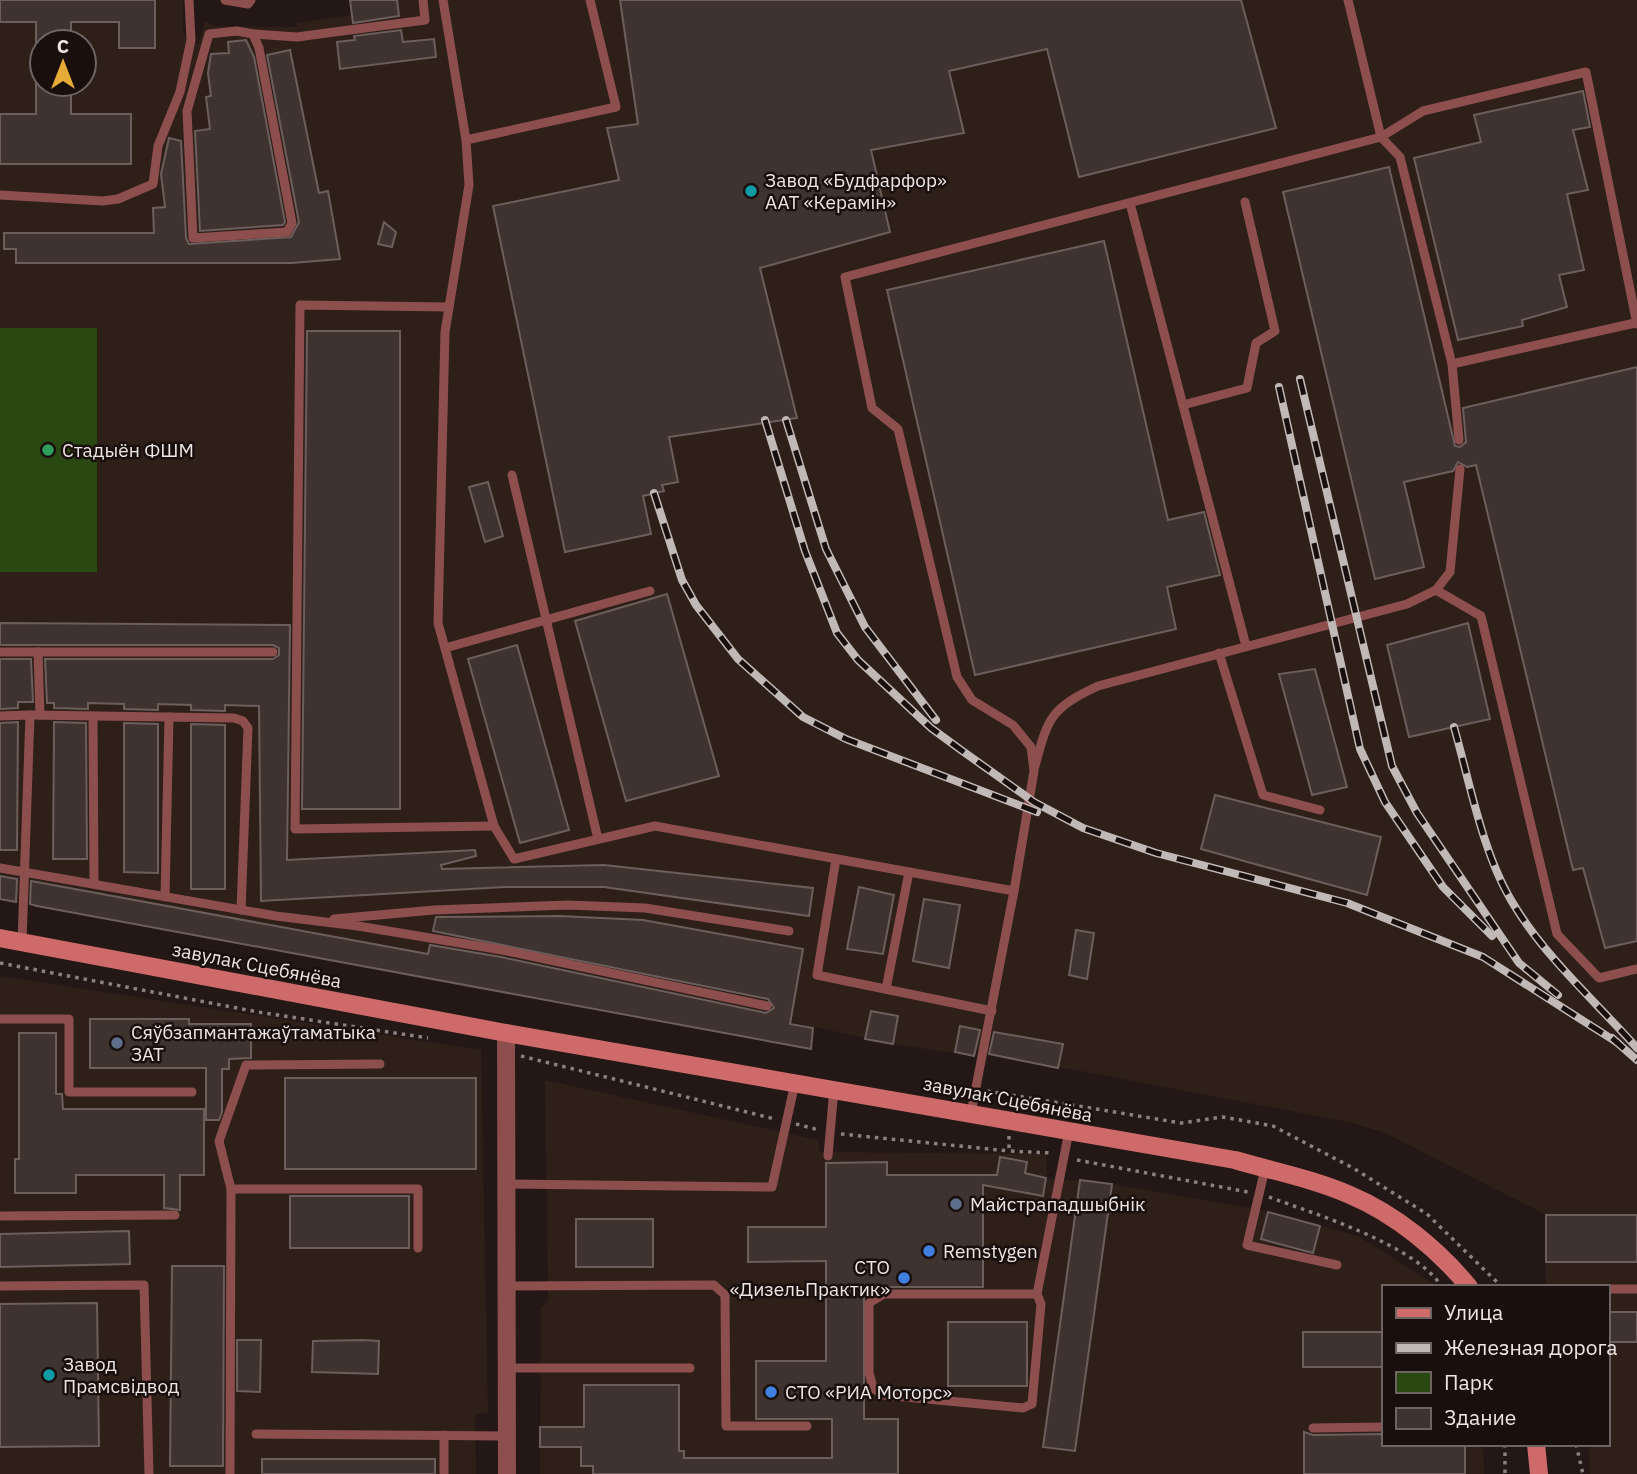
<svg xmlns="http://www.w3.org/2000/svg" width="1637" height="1474" font-family="'IBM Plex Sans',sans-serif">
<style>
.built{fill:#2f1f19;fill-rule:evenodd}
.green{fill:#2a4811}
.building{fill:#3f3330;stroke:#6b5e5b;stroke-width:2}
.lines{fill:none;stroke-linecap:round;stroke-linejoin:round}
.path{stroke:#8b817e;stroke-width:3.5;stroke-dasharray:3.5 5;stroke-linecap:butt}
.lane{stroke:#8d4f4e;stroke-width:9}
.street{stroke:#8d4f4e;stroke-width:18}
.secondary{stroke:#cf6a6a;stroke-width:18}
.rail-casing{stroke:#c1b9b6;stroke-width:8}
.rail{stroke:#190f0c;stroke-width:5;stroke-dasharray:16;stroke-linecap:butt}
.culture-dot{fill:#0f9aa8;stroke:#190f0c;stroke-width:2.5}
.leisure-dot{fill:#2e9e5b;stroke:#190f0c;stroke-width:2.5}
.service-dot{fill:#5c6f8a;stroke:#190f0c;stroke-width:2.5}
.shop-dot{fill:#3f7fe0;stroke:#190f0c;stroke-width:2.5}
.labels{text-anchor:middle;stroke-width:5;stroke-linejoin:round;paint-order:stroke}
.poi-label{font-size:19px;fill:#eee6e3;stroke:#190f0c;text-anchor:start}
.street-label{font-size:19px;fill:#eee6e3;stroke:#190f0c}
</style>
<rect width="100%" height="100%" fill="#231815"/>
<!-- built -->
<g class="built">
<path d="M0 0H183V34L198 45 205 21 214 26 297 27V23L352 15 350 0H1637V1474H1590L1589 1444H1607V1287H1546V1215L1385 1133 1353 1123 976 1051 974 1056 893 1044 791 1022 787 1043 0 899ZM42 42H84V84H42Z"/>
<polygon points="0,976 481,1050 488,1413 475,1414 476,1474 0,1474"/>
<polygon points="545,1080 818,1140 819,1152 1046,1154 1047,1178 1112,1184 1256,1209 1358,1236 1439,1287 1383,1287 1383,1444 1483,1444 1484,1474 540,1474 541,1307 548,1301"/>
</g>
<!-- green -->
<rect class="green" x="0" y="328" width="97" height="244"/>
<!-- building -->
<g class="building">
<polygon points="0,0 155,0 155,48 119,48 119,22 71,22 71,42 36,42 36,22 0,22"/>
<polygon points="350,0 397,0 399,16 353,23"/>
<polygon points="620,0 1241,0 1276,128 1079,177 1047,49 949,71 964,133 871,150 890,232 760,268 797,418 669,437 678,482 662,485 664,491 643,496 651,534 565,552 493,206 619,180 607,128 638,124"/>
<polygon points="401,30 403,42 434,39 436,57 340,69 337,42 355,40 354,36"/>
<polygon points="246,40 254,57 285,222 283,225 200,231 195,131 210,129 206,97 211,96 208,73 211,54 229,53 228,42"/>
<polygon points="290,50 319,193 328,191 340,259 292,263 16,263 16,249 4,249 4,233 154,233 153,208 165,207 161,174 169,138 181,141 186,238 189,244 291,237 299,222 267,55"/>
<polygon points="36,84 71,84 71,114 131,114 131,164 0,164 0,114 36,114"/>
<polygon points="1583,91 1590,127 1573,130 1588,190 1567,194 1584,270 1559,275 1567,307 1522,320 1523,326 1458,340 1414,158 1481,142 1474,115"/>
<polygon points="1389,167 1455,446 1460,447 1466,442 1463,408 1637,367 1637,941 1605,948 1583,868 1573,870 1476,465 1467,467 1458,462 1453,471 1404,482 1424,567 1375,579 1283,192"/>
<polygon points="384,222 396,232 392,247 378,244"/>
<polygon points="1104,241 1168,520 1204,512 1220,575 1167,587 1176,629 975,675 887,290"/>
<polygon points="307,331 400,331 400,809 302,809"/>
<polygon points="488,482 503,536 485,542 469,487"/>
<polygon points="667,594 719,776 626,801 575,621"/>
<polygon points="0,623 290,625 287,860 475,850 476,856 441,865 442,869 604,865 813,888 809,916 604,887 505,887 261,901 259,706 225,705 225,711 191,710 191,705 158,704 158,710 124,709 124,704 88,703 88,709 54,708 54,703 47,703 45,659 273,659 279,655 279,648 273,645 0,645"/>
<polygon points="1468,623 1490,719 1409,737 1387,645"/>
<polygon points="517,645 569,830 520,843 468,659"/>
<polygon points="0,659 31,659 33,702 18,702 18,708 0,709"/>
<polygon points="1315,669 1347,787 1312,795 1279,674"/>
<polygon points="18,722 17,850 0,850 0,723"/>
<polygon points="54,722 86,723 87,859 53,859"/>
<polygon points="124,723 158,724 158,873 124,872"/>
<polygon points="191,724 225,725 225,889 191,889"/>
<polygon points="1215,795 1381,837 1367,895 1201,849"/>
<polygon points="0,876 17,879 16,902 0,899"/>
<polygon points="31,881 428,954 430,945 501,957 766,1013 774,1008 768,999 433,931 436,917 560,916 643,920 803,949 790,1024 813,1028 811,1049 37,906 30,904"/>
<polygon points="859,887 894,895 883,954 847,949"/>
<polygon points="924,899 960,905 949,968 913,961"/>
<polygon points="1076,930 1094,933 1087,979 1069,975"/>
<polygon points="871,1011 898,1016 893,1044 865,1039"/>
<polygon points="90,1019 189,1019 189,1024 251,1024 251,1058 229,1059 229,1069 222,1069 222,1112 219,1120 206,1120 206,1068 90,1068"/>
<polygon points="960,1026 980,1030 974,1056 955,1052"/>
<polygon points="994,1032 1063,1044 1058,1068 989,1054"/>
<polygon points="19,1033 56,1033 56,1094 62,1094 63,1109 204,1109 204,1175 180,1175 180,1210 164,1208 164,1175 76,1175 76,1193 15,1193 15,1159 19,1159"/>
<rect x="285" y="1078" width="191" height="91"/>
<polygon points="1000,1157 1027,1162 1025,1173 1046,1178 1043,1196 983,1185 983,1287 864,1287 864,1419 898,1419 898,1474 593,1474 593,1466 581,1466 581,1447 540,1447 540,1427 584,1427 584,1385 679,1385 679,1451 684,1451 684,1458 832,1458 832,1419 756,1419 756,1361 826,1361 826,1261 748,1262 748,1227 826,1227 826,1163 887,1162 887,1175 997,1175"/>
<polygon points="1080,1180 1112,1184 1075,1451 1043,1447"/>
<rect x="290" y="1196" width="119" height="52"/>
<polygon points="1268,1212 1320,1226 1313,1253 1261,1239"/>
<rect x="1546" y="1215" width="91" height="47"/>
<rect x="576" y="1219" width="77" height="48"/>
<polygon points="129,1231 130,1264 0,1267 0,1234"/>
<polygon points="172,1266 224,1266 223,1466 170,1466"/>
<polygon points="97,1303 99,1446 0,1447 0,1304"/>
<rect x="1607" y="1312" width="30" height="30"/>
<rect x="948" y="1322" width="79" height="64"/>
<rect x="1303" y="1332" width="80" height="35"/>
<polygon points="237,1340 261,1340 260,1392 237,1391"/>
<polygon points="363,1340 379,1341 378,1374 312,1372 313,1341"/>
<polygon points="1304,1432 1313,1435 1383,1434 1383,1444 1465,1444 1465,1474 1304,1474"/>
<rect x="262" y="1459" width="173" height="15"/>
</g>
<g class="lines">
<!-- path -->
<g class="path">
<polyline points="0,963 258,1012 428,1038"/>
<polyline points="521,1056 775,1119"/>
<polyline points="987,1091 1181,1123 1223,1117 1273,1126 1353,1168 1427,1214 1502,1287"/>
<polyline points="796,1124 819,1130"/>
<polyline points="841,1134 1009,1151"/>
<polyline points="1009,1136 1009,1151 1052,1153"/>
<polyline points="1077,1160 1248,1192"/>
<path d="M1269 1197C1315 1214 1416 1245 1442 1287"/>
<polyline points="1505,1444 1505,1474"/>
<polyline points="1576,1444 1583,1474"/>
</g>
<!-- lane -->
<g class="lane">
<polyline points="225,0 248,4 251,0"/>
<polyline points="443,0 466,140 469,185 445,332 438,623 494,826 514,859 655,826 1014,891 971,1113"/>
<polygon points="237,31 253,34 259,48 292,223 287,232 193,238 187,111 209,34"/>
<polyline points="253,34 297,37 425,20 423,0"/>
<polyline points="466,140 616,107 590,0"/>
<polyline points="0,195 103,201 118,199 153,184 158,146 180,92 191,40 189,0"/>
<polyline points="1130,203 1246,646"/>
<polyline points="449,307 300,305 295,829 494,826"/>
<polyline points="1452,364 1635,323"/>
<polyline points="1183,405 1247,388 1256,343 1275,331 1245,202"/>
<polyline points="1459,440 1452,364 1400,157 1381,137 1423,111 1586,72 1637,324"/>
<polyline points="512,475 598,839"/>
<polyline points="1436,590 1481,616 1557,934 1599,978 1637,969"/>
<polyline points="445,648 650,591"/>
<polyline points="0,652 38,652 40,715"/>
<polyline points="38,652 273,652"/>
<polyline points="1219,653 1263,795 1320,810"/>
<polyline points="30,715 234,718 243,721 248,728 241,910"/>
<polyline points="0,716 30,715 22,942"/>
<polyline points="93,716 94,884"/>
<path d="M1035 766C1048 717 1051 708 1098 686L1407 604 1436 590 1450 572 1460 469"/>
<polyline points="836,859 817,975 992,1011"/>
<polyline points="0,868 276,916 358,926 502,950 767,1006"/>
<polyline points="1014,891 1034,771 1031,747 1013,725 972,700 957,677 898,429 872,408 845,277 1381,137 1348,0"/>
<polyline points="165,897 169,717"/>
<polyline points="334,919 434,910 567,905 645,908 789,931"/>
<polyline points="886,989 909,872"/>
<polyline points="0,1019 69,1019 69,1092 192,1092"/>
<polyline points="828,1156 834,1089"/>
<polyline points="1265,1169 1247,1245 1337,1265"/>
<polyline points="507,1184 772,1187 795,1083"/>
<polyline points="231,1189 219,1141 246,1065 380,1064"/>
<polyline points="0,1216 175,1215"/>
<polyline points="0,1286 144,1285 149,1474"/>
<polyline points="507,1286 714,1285 725,1295 726,1426 807,1426"/>
<polyline points="1607,1289 1637,1289"/>
<polyline points="1037,1294 884,1294 869,1303 869,1372 873,1388 883,1395 1023,1408 1032,1404 1041,1304 1037,1294 1069,1131"/>
<polyline points="505,1368 690,1368"/>
<polyline points="1313,1428 1383,1427"/>
<polyline points="256,1434 507,1436"/>
<polyline points="444,1435 444,1474"/>
<polyline points="230,1474 231,1189 418,1189 418,1248"/>
</g>
<!-- street -->
<polyline class="street" points="506,1033 507,1474"/>
<!-- secondary -->
<g class="secondary">
<path d="M0 938 506 1033 1235 1160C1272 1171 1314 1179 1350 1195 1395 1214 1438 1249 1469 1287"/>
<polyline points="1536,1444 1539,1474"/>
</g>
<defs>
<g id="rail">
<polyline points="1300,379 1392,766 1417,813 1519,963 1558,995"/>
<polyline points="1279,387 1360,749 1385,802 1443,887 1492,936"/>
<polyline points="765,420 805,551 837,633 858,660 931,728 961,750 1034,802 1083,828 1156,853 1347,903 1483,957 1618,1043"/>
<polyline points="786,420 826,549 865,627 936,720"/>
<polyline points="654,493 682,580 696,605 738,659 803,717 846,739 1037,812"/>
<path d="M1454 727C1470 783 1483 856 1514 905 1546 958 1596 1002 1637 1048"/>
<polyline points="1612,1038 1637,1060"/>
</g>
</defs>
<!-- rail casing -->
<use href="#rail" class="rail-casing"/>
<!-- rail -->
<use href="#rail" class="rail"/>
</g>
<!-- markers -->
<g class="culture-dot">
<circle cx="751" cy="191" r="7"/>
<circle cx="49" cy="1375" r="7"/>
</g>
<circle class="leisure-dot" cx="48" cy="450" r="7"/>
<g class="service-dot">
<circle cx="117" cy="1043" r="7"/>
<circle cx="956" cy="1204" r="7"/>
</g>
<g class="shop-dot">
<circle cx="929" cy="1251" r="7"/>
<circle cx="904" cy="1278" r="7"/>
<circle cx="771" cy="1392" r="7"/>
</g>
<g class="labels">
<!-- poi labels -->
<g class="poi-label">
<text x="765" y="187">Завод «Будфарфор»<tspan x="765" dy="22">ААТ «Керамін»</tspan></text>
<text x="62" y="457">Стадыён ФШМ</text>
<text x="131" y="1039">Сяўбзапмантажаўтаматыка<tspan x="131" dy="22">ЗАТ</tspan></text>
<text x="970" y="1211">Майстрападшыбнік</text>
<text x="943" y="1258">Remstygen</text>
<text x="890" y="1274" text-anchor="end">СТО<tspan x="890" dy="22">«ДизельПрактик»</tspan></text>
<text x="63" y="1371">Завод<tspan x="63" dy="22">Прамсвідвод</tspan></text>
<text x="785" y="1399">СТО «РИА Моторс»</text>
</g>
<!-- street labels -->
<g class="street-label">
<text transform="translate(257 965) rotate(11)" y="7">завулак Сцебянёва</text>
<text transform="translate(1008 1099) rotate(11)" y="7">завулак Сцебянёва</text>
</g>
</g>
<!-- legend -->
<rect x="1382" y="1285" width="228" height="161" fill="#190f0c" stroke="#6e6562" stroke-width="2"/>
<rect x="1396" y="1308" width="35" height="10" fill="#cf6a6a" stroke="#6e6562" stroke-width="2"/>
<text x="1444" y="1320" font-size="21" fill="#eee6e3">Улица</text>
<rect x="1396" y="1343" width="35" height="10" fill="#c1b9b6" stroke="#6e6562" stroke-width="2"/>
<text x="1444" y="1355" font-size="21" fill="#eee6e3">Железная дорога</text>
<rect x="1396" y="1372" width="35" height="21" fill="#2a4811" stroke="#6e6562" stroke-width="2"/>
<text x="1444" y="1390" font-size="21" fill="#eee6e3">Парк</text>
<rect x="1396" y="1408" width="35" height="21" fill="#3f3330" stroke="#6e6562" stroke-width="2"/>
<text x="1444" y="1425" font-size="21" fill="#eee6e3">Здание</text>
<!-- north arrow -->
<g transform="translate(63 63)"><circle r="33" fill="#190f0c" stroke="#6e6562" stroke-width="2"/>
<path d="M0-5L12 26L0 18L-12 26Z" fill="#e7ac37"/>
<text y="-10" font-size="19" font-weight="bold" text-anchor="middle" fill="#eee6e3">С</text>
</g>
</svg>
